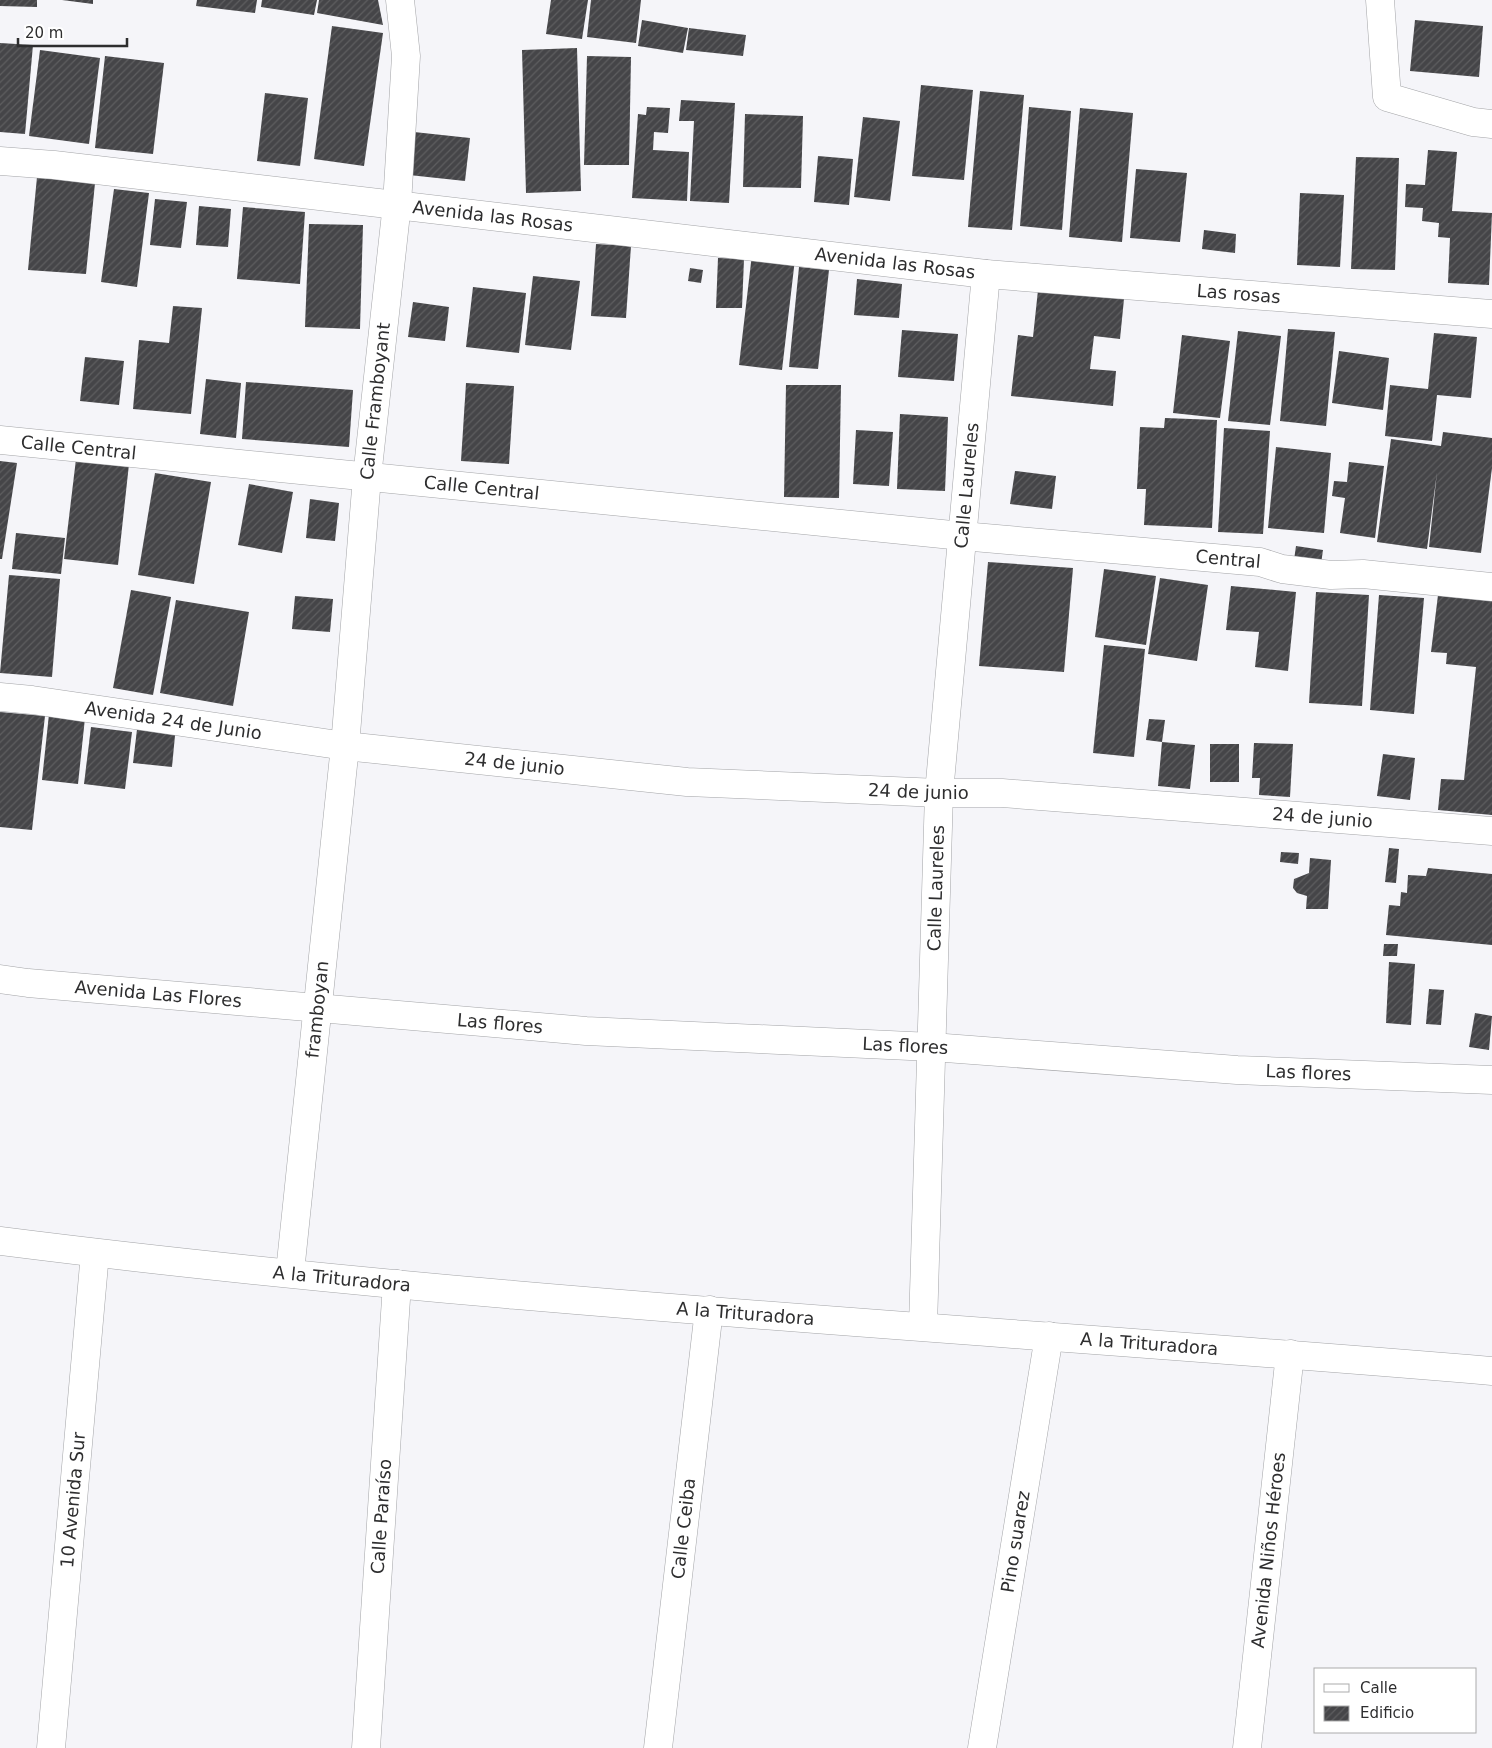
<svg xmlns="http://www.w3.org/2000/svg" width="1492" height="1748" font-family="'DejaVu Sans',sans-serif">
<style>
.building{fill:url(#building-hatch)}
.lines{fill:none;stroke-linecap:round;stroke-linejoin:round}
.minor-casing{stroke:#a3a4a7;stroke-width:29}
.tertiary-casing{stroke:#a3a4a7;stroke-width:29}
.minor{stroke:#fff;stroke-width:28}
.tertiary{stroke:#fff;stroke-width:28}
.labels{text-anchor:middle;stroke-width:5;stroke-linejoin:round;paint-order:stroke}
.street-label{font-size:18px;fill:#2e2e2f;stroke:#fff}
</style>
<defs>
<pattern id="building-hatch" width="6" height="6" patternUnits="userSpaceOnUse" patternTransform="scale(1.25)"><rect width="6" height="6" fill="#454548"/><path d="M-1 1l2-2M0 6l6-6M5 7l2-2" fill="none" stroke="#5e5e60"/></pattern>
</defs>
<rect width="100%" height="100%" fill="#f5f5f9"/>
<!-- building -->
<g class="building">
<polygon points="0,0 37,0 37,7 0,6"/>
<polygon points="62,0 93,0 93,4"/>
<polygon points="197,0 257,0 255,13 196,6"/>
<polygon points="262,0 317,0 314,15 261,7"/>
<polygon points="319,0 378,0 383,25 317,13"/>
<polygon points="551,0 588,0 582,39 546,34"/>
<polygon points="591,0 641,0 636,43 587,37"/>
<polygon points="642,20 688,28 683,53 638,46"/>
<polygon points="1415,20 1483,26 1479,77 1410,71"/>
<polygon points="332,26 383,33 364,166 314,159"/>
<polygon points="689,28 746,35 743,56 686,50"/>
<polygon points="0,43 33,45 25,134 0,132"/>
<polygon points="577,48 581,191 526,193 522,50"/>
<polygon points="40,50 100,58 89,144 29,136"/>
<polygon points="105,56 164,63 153,154 95,148"/>
<polygon points="587,56 631,57 629,165 584,165"/>
<polygon points="921,85 973,90 964,180 912,176"/>
<polygon points="980,91 1024,95 1012,230 968,227"/>
<polygon points="265,93 308,98 300,166 257,161"/>
<polygon points="681,100 735,103 729,203 690,201 694,121 679,121"/>
<polygon points="647,107 670,108 668,133 654,132 653,150 689,152 687,201 632,198 638,114 646,115"/>
<polygon points="1029,107 1071,111 1062,230 1020,226"/>
<polygon points="1080,108 1133,113 1122,242 1069,237"/>
<polygon points="745,114 803,116 801,188 743,187"/>
<polygon points="863,117 900,121 890,201 854,197"/>
<polygon points="414,132 470,138 465,181 409,175"/>
<polygon points="1428,150 1457,152 1452,211 1492,213 1489,285 1448,283 1450,238 1438,237 1439,223 1422,221 1423,208 1405,207 1406,184 1425,185"/>
<polygon points="818,156 853,159 849,205 814,202"/>
<polygon points="1356,157 1399,158 1395,270 1351,269"/>
<polygon points="1136,169 1187,173 1180,242 1130,238"/>
<polygon points="37,177 95,183 86,274 28,270"/>
<polygon points="114,189 149,193 137,287 101,282"/>
<polygon points="1300,193 1344,195 1340,267 1297,265"/>
<polygon points="155,199 187,202 181,248 150,245"/>
<polygon points="199,206 231,209 228,247 196,245"/>
<polygon points="243,207 305,212 300,284 237,279"/>
<polygon points="309,224 363,225 360,329 305,327"/>
<polygon points="1204,230 1236,234 1235,253 1202,249"/>
<polygon points="596,244 631,246 626,318 591,316"/>
<polygon points="752,254 795,259 782,370 739,365"/>
<polygon points="718,258 744,259 742,308 716,308"/>
<polygon points="799,267 829,270 818,369 789,367"/>
<polygon points="690,268 703,270 701,283 688,281"/>
<polygon points="533,276 580,281 571,350 525,345"/>
<polygon points="857,279 902,284 899,318 854,315"/>
<polygon points="473,287 526,293 519,353 466,347"/>
<polygon points="1038,290 1124,299 1120,339 1094,336 1090,369 1116,371 1113,406 1011,396 1018,335 1033,337"/>
<polygon points="413,302 449,307 445,341 408,337"/>
<polygon points="173,306 202,308 191,414 133,409 139,340 169,343"/>
<polygon points="1288,329 1335,332 1326,426 1280,421"/>
<polygon points="902,330 958,334 954,381 898,377"/>
<polygon points="1238,331 1281,336 1270,425 1228,421"/>
<polygon points="1434,333 1477,337 1471,398 1437,395 1432,441 1385,436 1390,385 1428,389"/>
<polygon points="1182,335 1230,341 1220,418 1173,413"/>
<polygon points="1339,351 1389,358 1383,410 1332,403"/>
<polygon points="85,357 124,361 119,405 80,401"/>
<polygon points="206,379 241,383 236,438 200,434"/>
<polygon points="246,382 353,390 349,447 242,439"/>
<polygon points="466,383 514,386 509,464 461,461"/>
<polygon points="786,385 841,385 839,498 784,497"/>
<polygon points="900,414 948,417 945,491 897,489"/>
<polygon points="1165,418 1217,420 1212,528 1144,525 1146,489 1137,489 1140,427 1164,428"/>
<polygon points="1224,428 1270,431 1263,534 1218,532"/>
<polygon points="856,430 893,432 889,486 853,484"/>
<polygon points="1443,432 1492,438 1492,468 1481,553 1429,547 1437,472 1427,549 1377,542 1391,439 1441,446"/>
<polygon points="1276,447 1331,453 1324,533 1268,528"/>
<polygon points="76,459 129,464 118,565 64,559"/>
<polygon points="0,461 17,463 2,559 0,559"/>
<polygon points="1349,462 1384,466 1375,538 1340,533 1345,498 1332,496 1334,481 1347,482"/>
<polygon points="1015,471 1056,476 1052,509 1010,504"/>
<polygon points="155,473 211,482 194,584 138,575"/>
<polygon points="249,484 293,492 282,553 238,545"/>
<polygon points="310,499 339,503 335,541 306,538"/>
<polygon points="16,533 65,538 61,574 12,569"/>
<polygon points="1296,546 1323,550 1321,564 1294,560"/>
<polygon points="988,562 1073,568 1064,672 979,666"/>
<polygon points="1104,569 1156,576 1146,645 1095,637"/>
<polygon points="9,575 60,579 52,677 0,673"/>
<polygon points="1160,578 1208,585 1197,661 1148,654"/>
<polygon points="1231,586 1296,592 1288,671 1255,667 1259,632 1226,630"/>
<polygon points="131,590 171,597 153,695 113,688"/>
<polygon points="1316,592 1369,595 1362,706 1309,703"/>
<polygon points="1379,595 1424,598 1414,714 1370,710"/>
<polygon points="1438,595 1492,600 1492,815 1438,810 1441,779 1464,780 1476,667 1446,664 1447,653 1431,652"/>
<polygon points="295,596 333,599 330,632 292,629"/>
<polygon points="176,600 249,612 233,706 160,693"/>
<polygon points="1104,645 1145,649 1134,757 1093,753"/>
<polygon points="0,712 45,716 32,830 0,827"/>
<polygon points="49,714 85,718 78,784 42,780"/>
<polygon points="1149,719 1165,720 1162,742 1195,745 1190,789 1158,786 1162,742 1146,740"/>
<polygon points="138,721 176,725 172,767 133,763"/>
<polygon points="91,727 132,732 125,789 84,784"/>
<polygon points="1254,743 1293,744 1290,797 1259,795 1260,778 1252,778"/>
<rect x="1210" y="744" width="29" height="38"/>
<polygon points="1383,754 1415,758 1410,800 1377,796"/>
<polygon points="1389,848 1399,849 1396,883 1385,882"/>
<polygon points="1281,852 1299,853 1298,864 1280,862"/>
<polygon points="1310,858 1331,860 1328,909 1306,909 1307,896 1297,893 1293,888 1294,879 1309,873"/>
<polygon points="1428,868 1492,874 1492,945 1386,935 1389,905 1400,906 1401,892 1407,893 1408,875 1426,876"/>
<polygon points="1384,944 1398,944 1397,956 1383,956"/>
<polygon points="1389,962 1415,964 1411,1025 1386,1023"/>
<polygon points="1429,989 1444,990 1441,1025 1426,1024"/>
<polygon points="1475,1013 1492,1016 1489,1050 1469,1047"/>
</g>
<g class="lines">
<defs>
<g id="minor">
<polyline points="1380,0 1387,97 1473,122 1492,124"/>
<path id="s1" d="M0 161 54 165 986 274 1492 314"/>
<path id="s2" d="M0 440 962 536 1260 562 1282 569 1331 575 1363 574 1492 587"/>
<path id="s3" d="M0 697 32 700 345 746 687 782 939 793H1002L1492 831"/>
<path id="s4" d="M0 979 28 983 586 1031 932 1047 1237 1070 1492 1080"/>
<path id="s5" d="M290 1272 345 746 367 477 397 204 406 56 400 0"/>
<path id="s6" d="M923 1326 939 793 986 274"/>
<path id="s7" d="M51 1748 95 1253"/>
<path id="s8" d="M366 1748 397 1284"/>
<path id="s9" d="M658 1748 709 1310"/>
<path id="s10" d="M982 1748 1049 1336"/>
<path id="s11" d="M1247 1748 1290 1354"/>
</g>
<g id="tertiary">
<path id="s12" d="M0 1241C495 1304 995 1329 1492 1371"/>
</g>
</defs>
<!-- minor casing -->
<use href="#minor" class="minor-casing"/>
<!-- tertiary casing -->
<use href="#tertiary" class="tertiary-casing"/>
<!-- minor -->
<use href="#minor" class="minor"/>
<!-- tertiary -->
<use href="#tertiary" class="tertiary"/>
</g>
<g class="labels">
<!-- street labels -->
<g class="street-label">
<text dy="6" stroke="none"><textPath href="#s1" startOffset="496">Avenida las Rosas</textPath></text>
<text dy="6" stroke="none"><textPath href="#s1" startOffset="901">Avenida las Rosas</textPath></text>
<text dy="6" stroke="none"><textPath href="#s1" startOffset="1246">Las rosas</textPath></text>
<text dy="6" stroke="none"><textPath href="#s5" startOffset="875">Calle Framboyant</textPath></text>
<text dy="6" stroke="none"><textPath href="#s2" startOffset="79">Calle Central</textPath></text>
<text dy="6" stroke="none"><textPath href="#s6" startOffset="842">Calle Laureles</textPath></text>
<text dy="6" stroke="none"><textPath href="#s2" startOffset="484">Calle Central</textPath></text>
<text dy="6" stroke="none"><textPath href="#s2" startOffset="1234">Central</textPath></text>
<text dy="6" stroke="none"><textPath href="#s3" startOffset="175">Avenida 24 de Junio</textPath></text>
<text dy="6" stroke="none"><textPath href="#s3" startOffset="519">24 de junio</textPath></text>
<text dy="6" stroke="none"><textPath href="#s3" startOffset="924">24 de junio</textPath></text>
<text dy="6" stroke="none"><textPath href="#s3" startOffset="1329">24 de junio</textPath></text>
<text dy="6" stroke="none"><textPath href="#s6" startOffset="438">Calle Laureles</textPath></text>
<text dy="6" stroke="none"><textPath href="#s4" startOffset="159">Avenida Las Flores</textPath></text>
<text dy="6" stroke="none"><textPath href="#s5" startOffset="264">framboyan</textPath></text>
<text dy="6" stroke="none"><textPath href="#s4" startOffset="502">Las flores</textPath></text>
<text dy="6" stroke="none"><textPath href="#s4" startOffset="908">Las flores</textPath></text>
<text dy="6" stroke="none"><textPath href="#s4" startOffset="1312">Las flores</textPath></text>
<text dy="6" stroke="none"><textPath href="#s12" startOffset="344">A la Trituradora</textPath></text>
<text dy="6" stroke="none"><textPath href="#s12" startOffset="749">A la Trituradora</textPath></text>
<text dy="6" stroke="none"><textPath href="#s12" startOffset="1154">A la Trituradora</textPath></text>
<text dy="6" stroke="none"><textPath href="#s7" startOffset="249">10 Avenida Sur</textPath></text>
<text dy="6" stroke="none"><textPath href="#s8" startOffset="232">Calle Paraíso</textPath></text>
<text dy="6" stroke="none"><textPath href="#s9" startOffset="221">Calle Ceiba</textPath></text>
<text dy="6" stroke="none"><textPath href="#s10" startOffset="209">Pino suarez</textPath></text>
<text dy="6" stroke="none"><textPath href="#s11" startOffset="199">Avenida Niños Héroes</textPath></text>
</g>
</g>
<!-- legend -->
<rect x="1314" y="1668" width="162" height="65" fill="#ffffff" stroke="#ababac"/>
<rect x="1324" y="1684" width="25" height="8" fill="#ffffff" stroke="#ababac"/>
<text x="1360" y="1693" font-size="15" fill="#2e2e2f">Calle</text>
<rect x="1324" y="1706" width="25" height="15" fill="url(#building-hatch)" stroke="#ababac"/>
<text x="1360" y="1718" font-size="15" fill="#2e2e2f">Edificio</text>
<!-- scale -->
<path d="M18 38v8h109v-8" fill="none" stroke="#2e2e2f" stroke-width="2.5"/>
<text x="25" y="38" font-size="15" fill="#2e2e2f" stroke="#ffffff" stroke-width="4" paint-order="stroke">20 m</text>
</svg>
